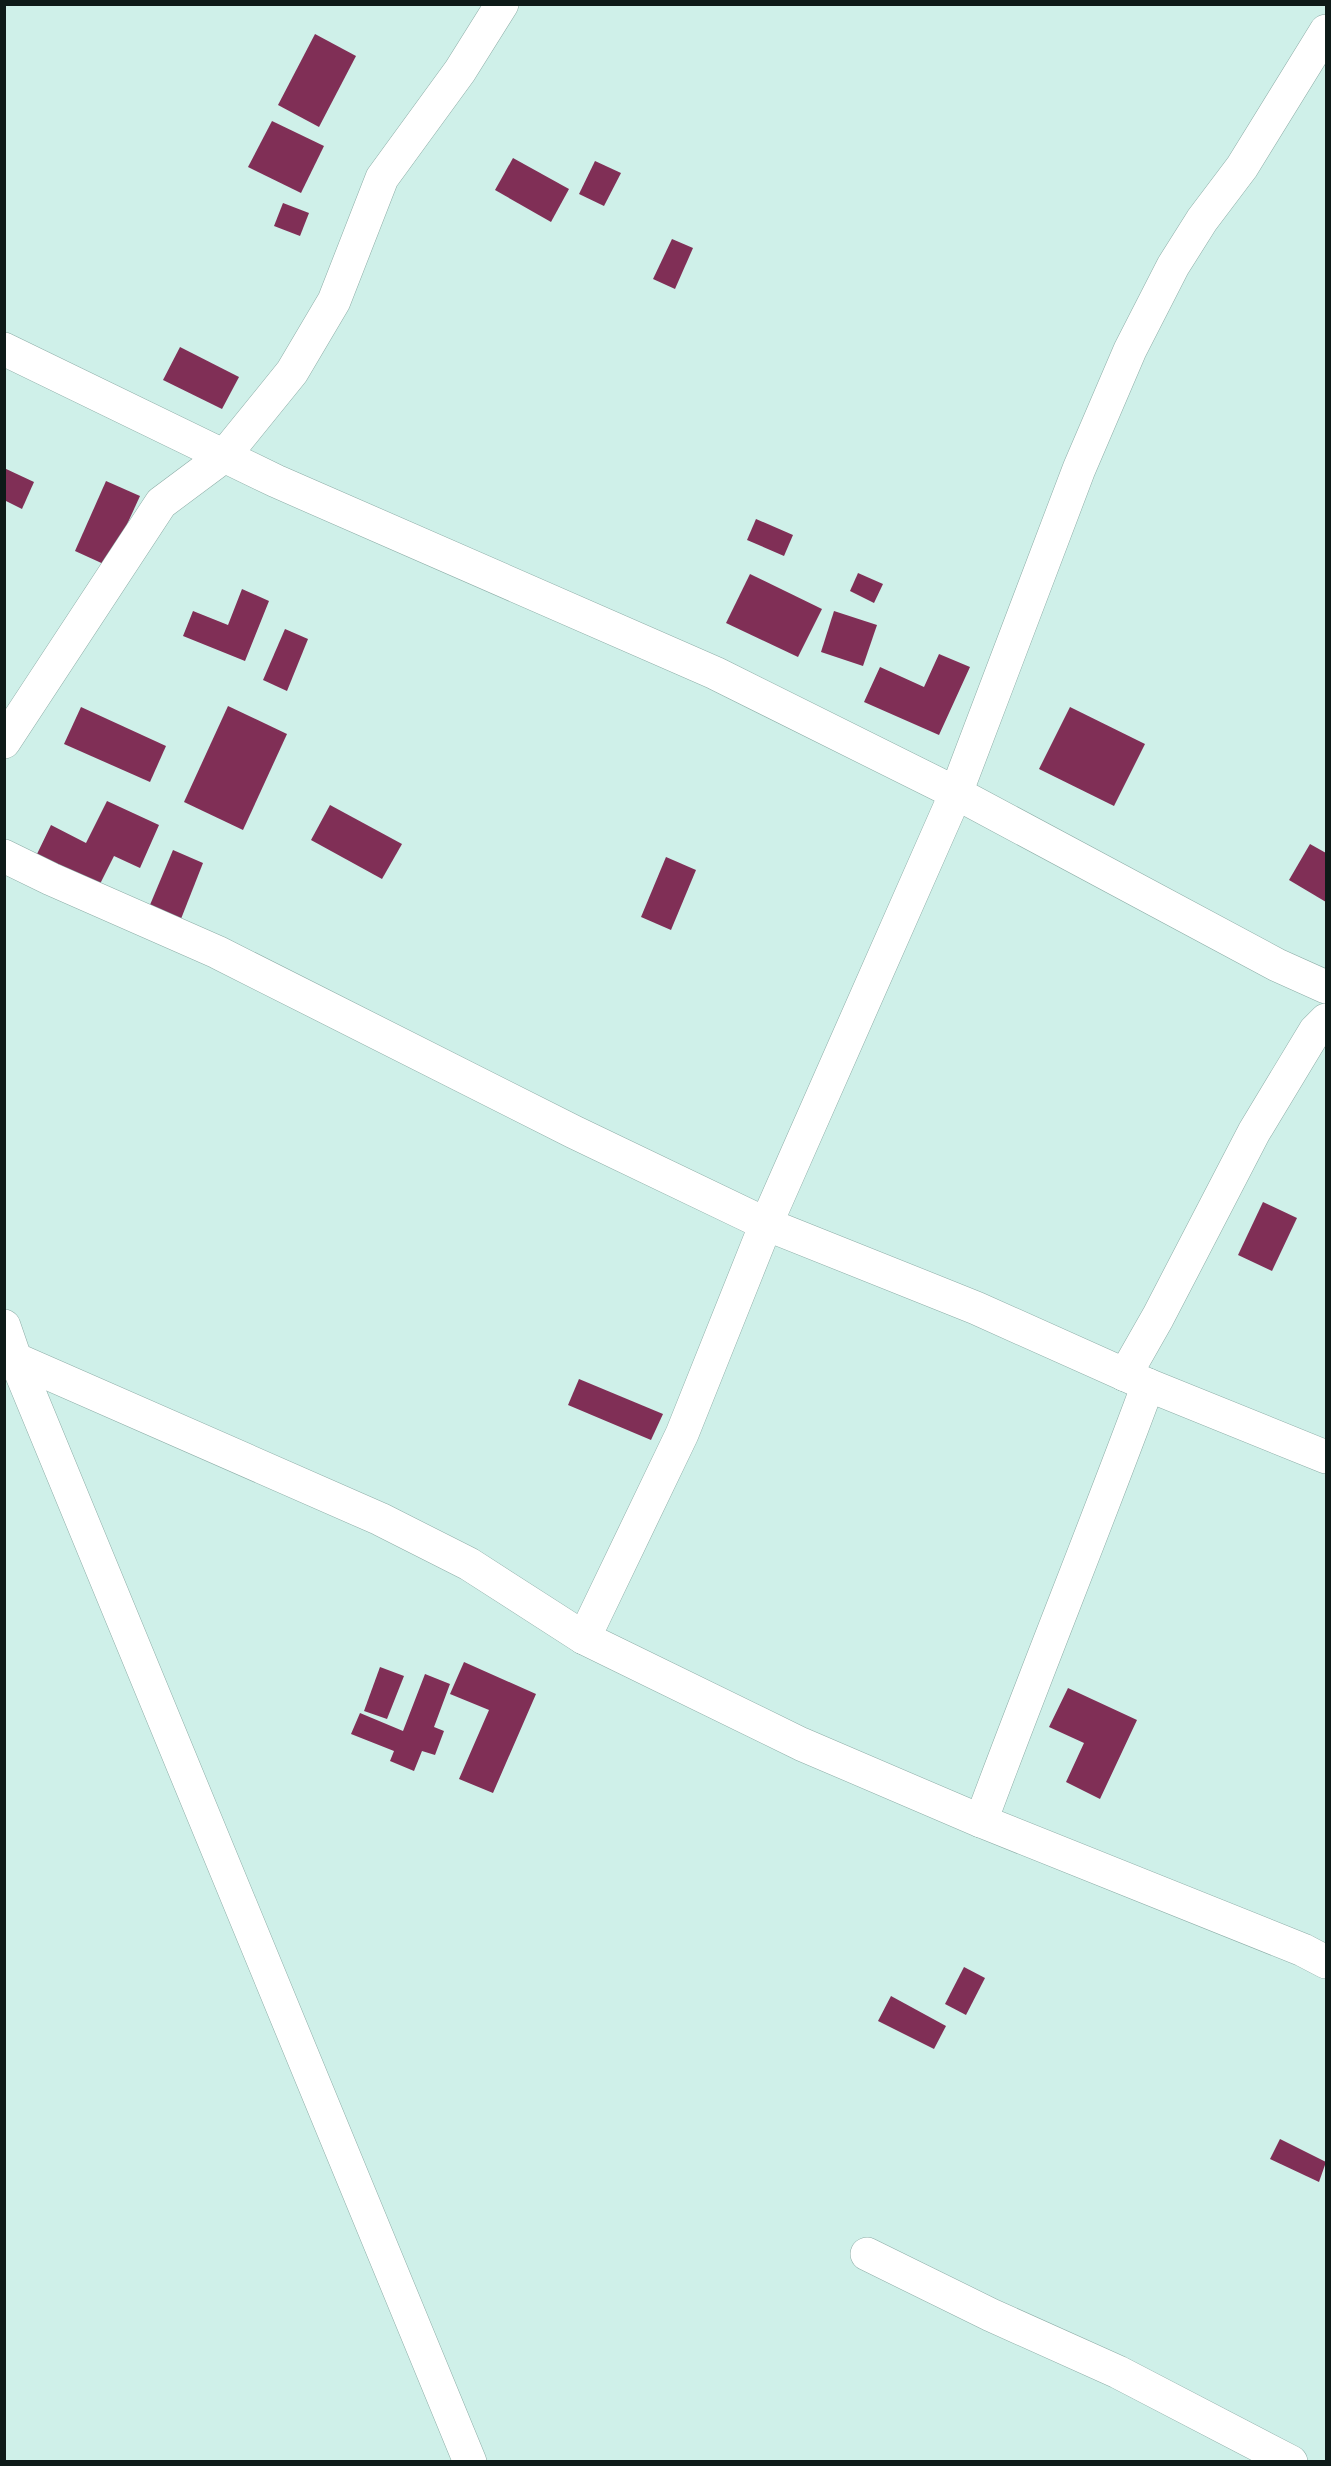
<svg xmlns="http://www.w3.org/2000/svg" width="1331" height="2466" font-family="'Golos Text',sans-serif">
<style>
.building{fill:#802f56}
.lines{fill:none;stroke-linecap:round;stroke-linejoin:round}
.minor-casing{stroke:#8dada7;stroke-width:34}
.minor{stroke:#fff;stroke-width:33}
</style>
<rect width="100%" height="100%" fill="#cff0e9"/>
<!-- building -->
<g class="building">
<polygon points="315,34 356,56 319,127 278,105"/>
<polygon points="272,121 324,146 301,193 248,167"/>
<polygon points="513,158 569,189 551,222 495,190"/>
<polygon points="595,161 621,173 604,206 579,194"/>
<polygon points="283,203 309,213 300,236 274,226"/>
<polygon points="672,239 693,248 675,289 653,279"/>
<polygon points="180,347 239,377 222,409 163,380"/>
<polygon points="4,468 34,482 22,509 4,500"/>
<polygon points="106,481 140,496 108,566 75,551"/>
<polygon points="756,519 793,535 784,556 747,540"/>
<polygon points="858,573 883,584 874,603 850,591"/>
<polygon points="750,574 822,609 798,657 726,623"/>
<polygon points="242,589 269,601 245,661 183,636 193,611 228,625"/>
<polygon points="834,611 877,625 863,666 821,652"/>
<polygon points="285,629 308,639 287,691 263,680"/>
<polygon points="939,654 970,667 939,735 864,702 880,667 924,687"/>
<polygon points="228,706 287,734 243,830 184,802"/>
<polygon points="81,707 166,746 150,782 64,744"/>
<polygon points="1070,707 1145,744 1114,806 1039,769"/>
<polygon points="107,801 159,825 140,868 114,856 99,886 37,854 51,825 86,843"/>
<polygon points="330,805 402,844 382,879 311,840"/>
<polygon points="1310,844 1326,853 1326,902 1289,880"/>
<polygon points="173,850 203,863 179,924 147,912"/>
<polygon points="666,857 696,870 671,930 641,917"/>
<polygon points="1263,1202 1297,1218 1272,1271 1238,1255"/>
<polygon points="579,1379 663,1414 651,1440 568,1405"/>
<polygon points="464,1662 536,1694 493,1793 459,1779 489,1710 450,1694"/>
<polygon points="380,1667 404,1676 387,1719 364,1711"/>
<polygon points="425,1674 450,1684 434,1727 444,1731 435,1755 422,1751 414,1771 390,1761 394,1751 351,1734 360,1713 403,1731"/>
<polygon points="1068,1688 1137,1720 1100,1799 1066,1782 1084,1743 1049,1727"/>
<polygon points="964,1967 985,1978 966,2015 945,2004"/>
<polygon points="891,1996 946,2026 934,2049 878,2021"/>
<polygon points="1280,2139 1326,2162 1319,2182 1270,2159"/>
</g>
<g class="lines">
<defs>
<g id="minor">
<polyline points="4,349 276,481 715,673 956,793 1277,965 1326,987"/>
<polyline points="4,742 161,503 224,456 292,372 334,301 382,178 460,71 502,4"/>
<polyline points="4,856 51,879 217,952 574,1132 766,1224 976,1308 1148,1385 1326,1457"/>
<polyline points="4,1326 15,1358 470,2462"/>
<polyline points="4,1354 380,1519 469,1564 584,1638 801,1744 981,1821 1303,1950 1326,1962"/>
<polyline points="1125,1375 1158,1317 1254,1132 1315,1031 1326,1020"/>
<polyline points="584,1638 682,1434 766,1224 956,793 1079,469 1130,350 1173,266 1202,220 1242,167 1326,31"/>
<path d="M981 1821C1035 1675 1094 1531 1148 1385"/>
<polyline points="867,2254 991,2315 1118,2372 1291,2462"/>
</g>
</defs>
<!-- minor casing -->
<use href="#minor" class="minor-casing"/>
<!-- minor -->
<use href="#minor" class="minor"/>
</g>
<!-- border -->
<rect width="1331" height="2466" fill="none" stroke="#0e1a18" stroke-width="12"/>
</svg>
